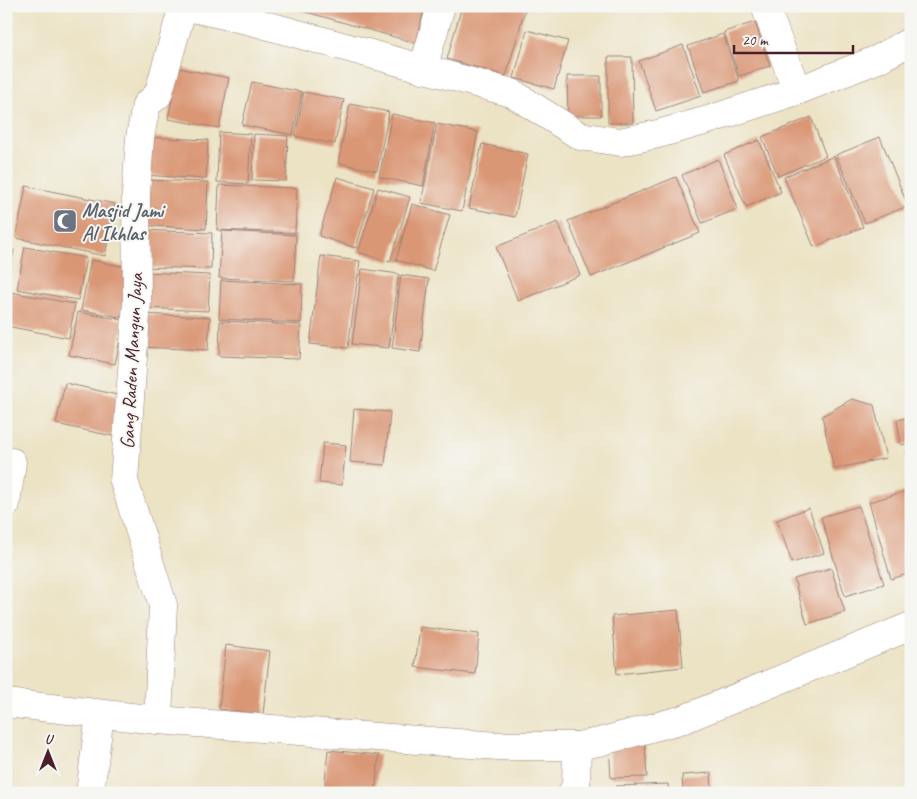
<svg xmlns="http://www.w3.org/2000/svg" width="917" height="799" font-family="Caveat,sans-serif">
<style>
.building{fill:#da9776}
.lines{fill:none;stroke-linecap:round;stroke-linejoin:round}
.minor-casing{stroke:#9b8178;stroke-width:29}
.minor{stroke:#fff;stroke-width:28}
.labels{text-anchor:middle;stroke-width:4;stroke-linejoin:round;paint-order:stroke}
.worship-label{font-size:20px;font-weight:bold;fill:#5b616d;stroke:#f6f6f2;text-anchor:start}
.street-label{font-size:20px;fill:#4a1f2b;stroke:#f6f6f2}
</style>
<rect width="100%" height="100%" fill="#f6f6f2"/>
<filter id="ink" filterUnits="userSpaceOnUse"><feTurbulence type="fractalNoise" baseFrequency=".02" numOctaves="2"/><feDisplacementMap in="SourceGraphic" scale="10" xChannelSelector="R" yChannelSelector="G"/><feConvolveMatrix kernelMatrix="1 2 1 2 8 2 1 2 1" color-interpolation-filters="sRGB"/></filter>
<filter id="wash" filterUnits="userSpaceOnUse"><feTurbulence type="fractalNoise" baseFrequency=".0096" numOctaves="4" result="noise"/><feDisplacementMap in="SourceGraphic" scale="20" xChannelSelector="R" yChannelSelector="G"/><feGaussianBlur stdDeviation="1.12" result="paint"/><feColorMatrix in="noise" values="0 0 0 0 0 0 0 0 0 0 0 0 0 0 0 0 0 1.4 0 .05"/><feComposite in="paint" operator="in"/></filter>
<g filter="url(#wash)">
<rect width="100%" height="100%" fill="#ece3c5"/>
<g id="blocks">
<!-- building -->
<g class="building">
<polygon points="285,6 425,6 416,43"/>
<polygon points="462,6 526,6 506,76 447,59"/>
<polygon points="790,6 808,6 808,7 792,12"/>
<polygon points="755,22 770,66 739,76 724,32"/>
<polygon points="527,30 568,41 554,89 514,78"/>
<polygon points="723,34 739,81 704,92 688,46"/>
<polygon points="683,45 701,96 656,111 639,61"/>
<polygon points="608,57 632,57 633,123 608,123"/>
<polygon points="178,68 229,78 219,128 168,119"/>
<polygon points="567,76 601,76 601,116 568,116"/>
<polygon points="252,82 302,92 293,135 242,125"/>
<polygon points="304,92 344,100 335,144 295,136"/>
<polygon points="350,104 389,112 377,171 338,163"/>
<polygon points="392,114 435,123 423,186 379,177"/>
<polygon points="811,117 826,156 778,176 762,137"/>
<polygon points="437,124 478,132 462,211 421,203"/>
<polygon points="219,132 251,134 248,184 217,182"/>
<polygon points="254,134 288,136 286,181 252,180"/>
<polygon points="145,137 208,140 206,179 143,175"/>
<polygon points="880,137 908,206 865,223 836,155"/>
<polygon points="759,140 781,192 746,207 724,155"/>
<polygon points="482,144 528,154 515,217 469,208"/>
<polygon points="834,156 863,227 814,247 784,177"/>
<polygon points="718,159 738,209 702,223 682,175"/>
<polygon points="337,177 374,188 356,248 319,236"/>
<polygon points="676,177 700,233 591,277 568,221"/>
<polygon points="140,180 208,182 206,229 138,225"/>
<polygon points="219,185 297,188 295,233 217,230"/>
<polygon points="26,186 115,204 105,256 16,238"/>
<polygon points="378,188 410,197 390,262 358,252"/>
<polygon points="412,204 450,215 433,271 396,260"/>
<polygon points="558,222 580,275 518,301 496,247"/>
<polygon points="142,230 212,233 211,269 140,267"/>
<polygon points="222,231 296,235 294,281 219,278"/>
<polygon points="25,247 86,258 78,300 17,289"/>
<polygon points="6,249 14,250 7,286 6,286"/>
<polygon points="321,256 360,261 348,348 310,344"/>
<polygon points="91,260 135,269 125,318 81,310"/>
<polygon points="362,269 399,274 389,348 352,344"/>
<polygon points="145,272 210,275 208,311 143,308"/>
<polygon points="401,275 429,279 420,352 392,348"/>
<polygon points="221,280 302,284 301,323 219,319"/>
<polygon points="11,292 75,304 69,338 6,326 6,318"/>
<polygon points="78,312 124,320 115,364 69,355"/>
<polygon points="140,314 210,317 208,350 138,347"/>
<polygon points="220,321 301,325 299,359 219,356"/>
<polygon points="65,383 126,397 117,437 56,424"/>
<polygon points="852,399 874,405 886,458 834,469 822,416"/>
<polygon points="354,409 390,412 385,465 350,462"/>
<polygon points="911,417 911,443 901,445 897,420"/>
<polygon points="323,443 346,445 342,485 319,483"/>
<polygon points="911,451 911,468 910,468 906,452"/>
<polygon points="911,490 911,573 891,579 869,502"/>
<polygon points="859,506 884,584 845,596 821,517"/>
<polygon points="809,508 824,553 792,563 777,520"/>
<polygon points="831,568 845,612 807,624 794,579"/>
<polygon points="678,610 683,667 617,674 612,616"/>
<polygon points="420,627 479,634 475,674 415,667"/>
<polygon points="226,645 270,651 263,714 219,709"/>
<polygon points="645,744 647,777 611,778 609,746"/>
<polygon points="328,750 379,755 375,793 324,793"/>
<polygon points="711,773 712,793 683,793 682,775"/>
<polygon points="668,784 669,793 616,793 616,786"/>
</g>
</g>
</g>
<g filter="url(#ink)">
<use href="#blocks" fill-opacity="0" stroke="#9b8178" stroke-width="1"/>
<g class="lines">
<defs>
<g id="minor">
<polyline points="184,6 251,21 512,93 580,136 620,142 658,134 708,120 797,91 878,59 911,41"/>
<polyline points="765,6 797,91"/>
<polyline points="423,69 441,6"/>
<polyline points="6,504 12,462"/>
<polyline points="6,703 158,720 337,734 498,746 577,746 599,742 684,719 911,626"/>
<polyline points="158,720 163,605 124,481 137,302 136,194 140,138 146,105 158,95 183,6"/>
<polyline points="90,793 100,714"/>
<polyline points="572,793 576,786 577,746"/>
</g>
</defs>
<!-- minor casing -->
<use href="#minor" class="minor-casing"/>
<!-- minor -->
<use href="#minor" class="minor"/>
</g>
</g>
<!-- icons -->
<defs>
<symbol id="mosque-square" viewBox="-11 -11 22 22"><rect x="-9" y="-9" width="18" height="18" rx="4" fill="#6b7280" stroke="#f6f6f2"/><path d="M3.5-4.9A6 6 0 1 0 3.5 4.9A5 5 0 1 1 3.5-4.9Z" fill="#fff"/></symbol>
</defs>
<g fill-rule="evenodd">
<use href="#mosque-square" x="51" y="207" width="28" height="28"/>
</g>
<g class="labels">
<!-- worship labels -->
<g class="worship-label">
<text x="82" y="217">Masjid Jami<tspan x="82" dy="23">Al Ikhlas</tspan></text>
</g>
<!-- street labels -->
<g class="street-label">
<text transform="translate(131 361) rotate(-87)" y="7">Gang Raden Mangun Jaya</text>
</g>
</g>
<!-- margin -->
<rect width="917" height="799" fill="none" stroke="#f6f6f2" stroke-width="25"/>
<!-- north arrow -->
<g transform="translate(48 752)" stroke="#f6f6f2" stroke-width="4" paint-order="stroke">
<path d="M0-4L9 19L0 12L-9 19Z" fill="#4a1f2b"/>
<text y="-8" font-size="14" font-weight="bold" text-anchor="middle" fill="#4a1f2b">U</text>
</g>
<!-- scale -->
<path d="M734 45v8h119v-8" fill="none" stroke="#4a1f2b" stroke-width="2.5"/>
<text x="742" y="45" font-size="15" fill="#4a1f2b" stroke="#f6f6f2" stroke-width="4" paint-order="stroke">20 m</text>
</svg>
